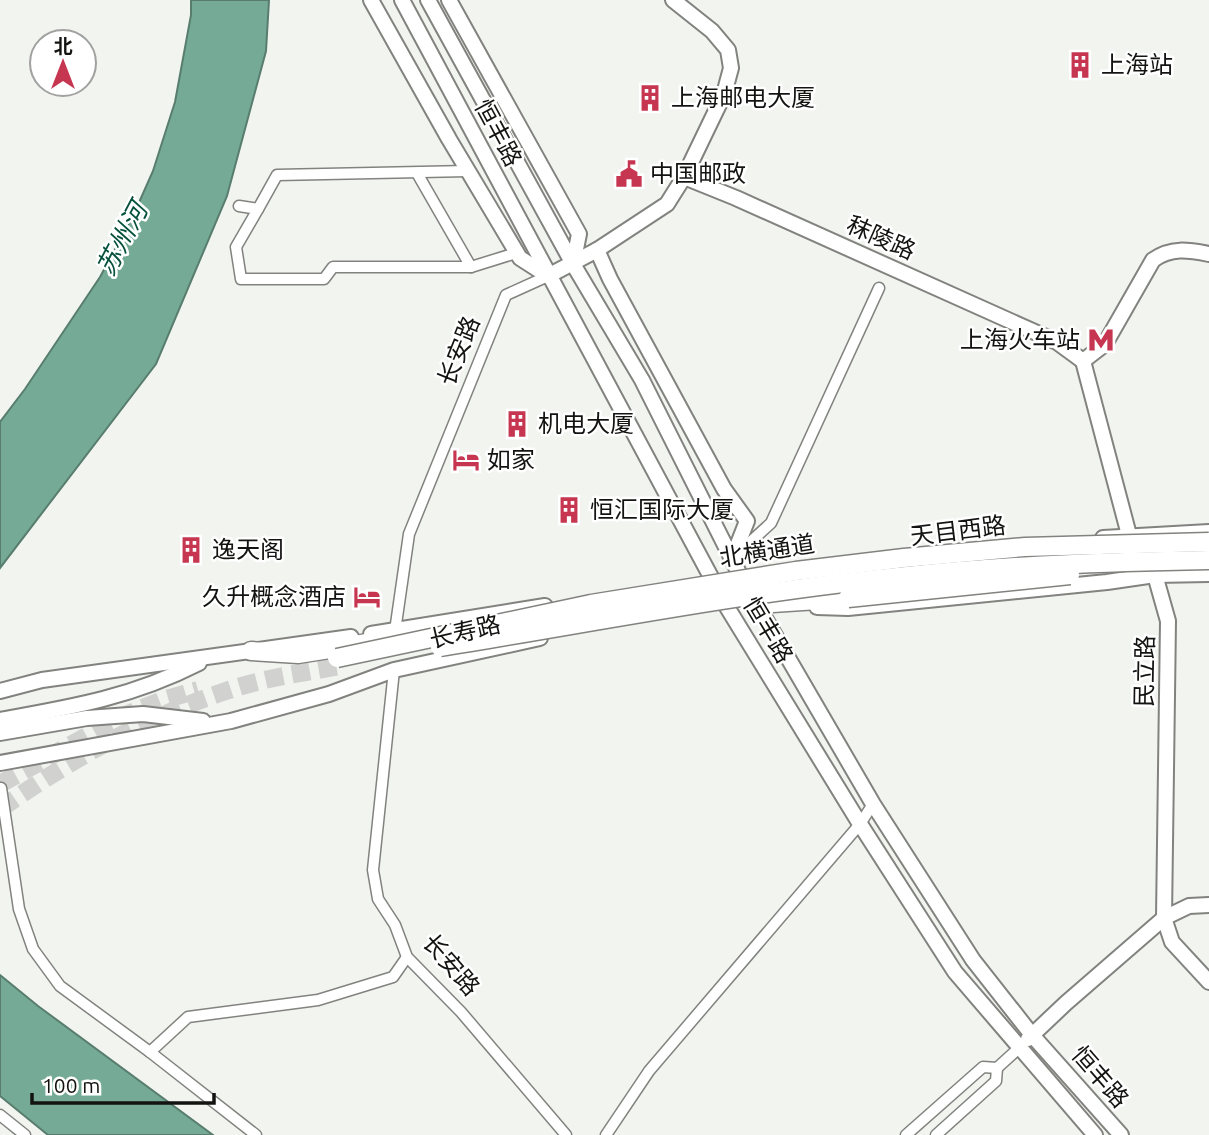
<svg xmlns="http://www.w3.org/2000/svg" width="1209" height="1135" font-family="Ubuntu,'Noto Sans SC',sans-serif">
<style>
.water{fill:#75ab96;stroke:#587d6e;stroke-width:2}
.lines{fill:none;stroke-linecap:round;stroke-linejoin:round}
.highway-tunnel{stroke:#d1d2cf;stroke-width:18;stroke-dasharray:18 9;stroke-linecap:butt}
.street-casing{stroke:#82837f;stroke-width:13}
.secondary-casing{stroke:#82837f;stroke-width:18}
.primary-casing{stroke:#82837f;stroke-width:18}
.highway-casing{stroke:#82837f;stroke-width:21}
.street{stroke:#fff;stroke-width:10}
.secondary{stroke:#fff;stroke-width:14}
.primary{stroke:#fff;stroke-width:14}
.highway{stroke:#fff;stroke-width:18}
.highway-bridge-casing{stroke:#82837f;stroke-width:21;stroke-linecap:butt}
.highway-bridge{stroke:#fff;stroke-width:18}
.labels{text-anchor:middle;stroke-width:5;stroke-linejoin:round;paint-order:stroke}
.poi-label{font-size:24px;fill:#131312;stroke:#fff;text-anchor:start}
.street-label{font-size:24px;fill:#131312;stroke:#fff}
.water-label{font-size:26px;font-style:italic;fill:#05513c;stroke:#fff}
</style>
<rect width="100%" height="100%" fill="#f2f4f0"/>
<!-- water -->
<g class="water">
<polygon points="191,0 269,0 266,51 227,196 156,364 0,568 0,422 25,389 100,277 133,216 153,171 175,102 191,15"/>
<polygon points="0,975 38,1006 213,1135 48,1135 0,1096"/>
</g>
<g class="lines">
<!-- highway-tunnel -->
<g class="highway-tunnel">
<polyline points="0,784 125,715 163,700 198,690"/>
<path d="M0 809C70 760 144 718 226 691 263 678 302 673 340 666"/>
</g>
<defs>
<g id="street">
<polyline points="417,173 471,267"/>
<polyline points="239,206 258,209 236,247 241,279 324,279 333,267 471,267 516,253"/>
<polyline points="258,209 277,175 468,171"/>
<polyline points="735,556 771,523 879,288"/>
<polyline points="395,631 409,534 506,295 548,276"/>
<polyline points="394,670 373,870 378,899 395,925 407,957 461,1012 566,1135"/>
<polyline points="1,788 19,909 33,949 60,986 150,1052 256,1135"/>
<polyline points="150,1052 188,1017 318,1000 393,977 407,957"/>
<polyline points="997,1068 1019,1048"/>
<polyline points="0,1115 25,1135"/>
<polyline points="606,1135 649,1071 860,824 873,804"/>
<polyline points="906,1135 983,1067 997,1068"/>
<polyline points="936,1135 996,1081 997,1068"/>
</g>
<g id="secondary">
<polyline points="371,0 449,139 520,258 548,276"/>
<polyline points="402,0 727,607 860,824 955,972 1095,1135"/>
<polyline points="428,0 573,264 642,380 741,577 873,804 973,960 1032,1035 1121,1135"/>
<polyline points="449,0 579,234 573,264"/>
<polyline points="684,177 736,198 1057,342 1083,361"/>
<polyline points="597,250 610,279 724,489 747,521 732,559"/>
<polyline points="548,276 597,250 667,204 684,177 724,94 731,68 728,50 712,31 673,0"/>
<polyline points="1083,361 1129,535 1135,544"/>
<path d="M1083 361 1105 344 1153 260C1171 247 1188 250 1209 254"/>
<polyline points="1150,567 1155,575 1168,621 1164,918 1172,942 1209,982"/>
<polyline points="1028,1039 1066,1003 1164,918 1189,906 1209,905"/>
</g>
<g id="primary">
<polyline points="1103,538 1209,532"/>
<polyline points="817,607 848,608 1107,582 1155,575 1209,574"/>
<polyline points="371,634 545,606"/>
<polyline points="0,691 42,680 351,637"/>
<path d="M0 720C73 707 132 697 199 663"/>
<polyline points="0,733 87,718 143,714 203,721"/>
<polyline points="0,763 231,721 329,694 394,670 540,638"/>
</g>
<g id="highway">
<polyline points="757,604 848,598"/>
<polyline points="251,651 298,654 386,640"/>
</g>
</defs>
<!-- street casing -->
<use href="#street" class="street-casing"/>
<!-- secondary casing -->
<use href="#secondary" class="secondary-casing"/>
<!-- primary casing -->
<use href="#primary" class="primary-casing"/>
<!-- highway casing -->
<use href="#highway" class="highway-casing"/>
<!-- street -->
<use href="#street" class="street"/>
<!-- secondary -->
<use href="#secondary" class="secondary"/>
<!-- primary -->
<use href="#primary" class="primary"/>
<!-- highway -->
<use href="#highway" class="highway"/>
<defs>
<g id="highway-bridge">
<polyline points="848,598 1070,575"/>
<path d="M440 647C595 622 751 591 907 576 1008 565 1108 562 1209 560"/>
<polyline points="337,658 591,604 796,571 904,558 1025,547 1209,542"/>
</g>
</defs>
<!-- highway-bridge casing -->
<use href="#highway-bridge" class="highway-bridge-casing"/>
<!-- highway-bridge -->
<use href="#highway-bridge" class="highway-bridge"/>
</g>
<!-- icons -->
<defs>
<symbol id="building-bare" viewBox="-9 -9 18 18"><path d="M-4-6H4V6H1V3H-1V6H-4ZM-2.5-4.3h1.7v1.8h-1.7ZM.8-4.3h1.7v1.8H.8ZM-2.5-1h1.7V.8h-1.7ZM.8-1h1.7V.8H.8Z" fill="#c63651" stroke="#fff" stroke-width="2.5" paint-order="stroke"/></symbol>
<symbol id="civic-bare" viewBox="-9 -9 18 18"><path d="M-.6-6.5H3V-4.5H.6V-3L4-1V1h2V6H-6V1h2V-1L-.6-3ZM-1.2 2.5V6h2.4V2.5Z" fill="#c63651" stroke="#fff" stroke-width="2.5" paint-order="stroke"/></symbol>
<symbol id="metro-bare" viewBox="-9 -9 18 18"><path d="M-5.5 5V-5H-3L0 0L3-5H5.5V5H3V-.5L0 4L-3-.5V5Z" fill="#c63651" stroke="#fff" stroke-width="2.5" paint-order="stroke"/></symbol>
<symbol id="hotel-bare" viewBox="-9 -9 18 18"><path d="M-6-4.5h1.5V1H6V5H4.5V3h-9V5H-6ZM-4 0a1.8 1.8 0 1 1 3.6 0ZM.5 0V-2.5h3Q6-2.5 6 0Z" fill="#c63651" stroke="#fff" stroke-width="2.5" paint-order="stroke"/></symbol>
</defs>
<g fill-rule="evenodd">
<use href="#building-bare" x="1061" y="46" width="38" height="38"/>
<use href="#building-bare" x="631" y="79" width="38" height="38"/>
<use href="#civic-bare" x="610" y="155" width="38" height="38"/>
<use href="#metro-bare" x="1082" y="321" width="38" height="38"/>
<use href="#building-bare" x="498" y="405" width="38" height="38"/>
<use href="#hotel-bare" x="447" y="441" width="38" height="38"/>
<use href="#building-bare" x="550" y="491" width="38" height="38"/>
<use href="#building-bare" x="172" y="531" width="38" height="38"/>
<use href="#hotel-bare" x="348" y="578" width="38" height="38"/>
</g>
<g class="labels">
<!-- poi labels -->
<g class="poi-label">
<text x="1101" y="73">上海站</text>
<text x="671" y="106">上海邮电大厦</text>
<text x="650" y="182">中国邮政</text>
<text x="1080" y="348" text-anchor="end">上海火车站</text>
<text x="538" y="432">机电大厦</text>
<text x="487" y="468">如家</text>
<text x="590" y="518">恒汇国际大厦</text>
<text x="212" y="558">逸天阁</text>
<text x="346" y="605" text-anchor="end">久升概念酒店</text>
</g>
<!-- street labels -->
<g class="street-label">
<text transform="translate(498 133) rotate(62)" y="8">恒丰路</text>
<text transform="translate(881 238) rotate(24)" y="8">秣陵路</text>
<text transform="translate(459 351) rotate(-68)" y="8">长安路</text>
<text transform="translate(958 531) rotate(-7)" y="8">天目西路</text>
<text transform="translate(767 551) rotate(-9)" y="8">北横通道</text>
<text transform="translate(768 630) rotate(59)" y="8">恒丰路</text>
<text transform="translate(465 632) rotate(-13)" y="8">长寿路</text>
<text transform="translate(1145 671) rotate(-89)" y="8">民立路</text>
<text transform="translate(451 965) rotate(49)" y="8">长安路</text>
<text transform="translate(1100 1077) rotate(49)" y="8">恒丰路</text>
</g>
<!-- water labels -->
<g class="water-label">
<text transform="translate(122 239) rotate(-62)" y="9">苏州河</text>
</g>
</g>
<!-- north arrow -->
<g transform="translate(63 63)"><circle r="33" fill="#ffffff" stroke="#a1a1a0" stroke-width="2"/>
<path d="M0-5L12 26L0 18L-12 26Z" fill="#c63651"/>
<text y="-10" font-size="19" font-weight="bold" text-anchor="middle" fill="#131312">北</text>
</g>
<!-- scale -->
<path d="M32 1093v10h182v-10" fill="none" stroke="#131312" stroke-width="3.5"/>
<text x="42" y="1093" font-size="21" fill="#131312" stroke="#ffffff" stroke-width="5" paint-order="stroke">100 m</text>
</svg>
